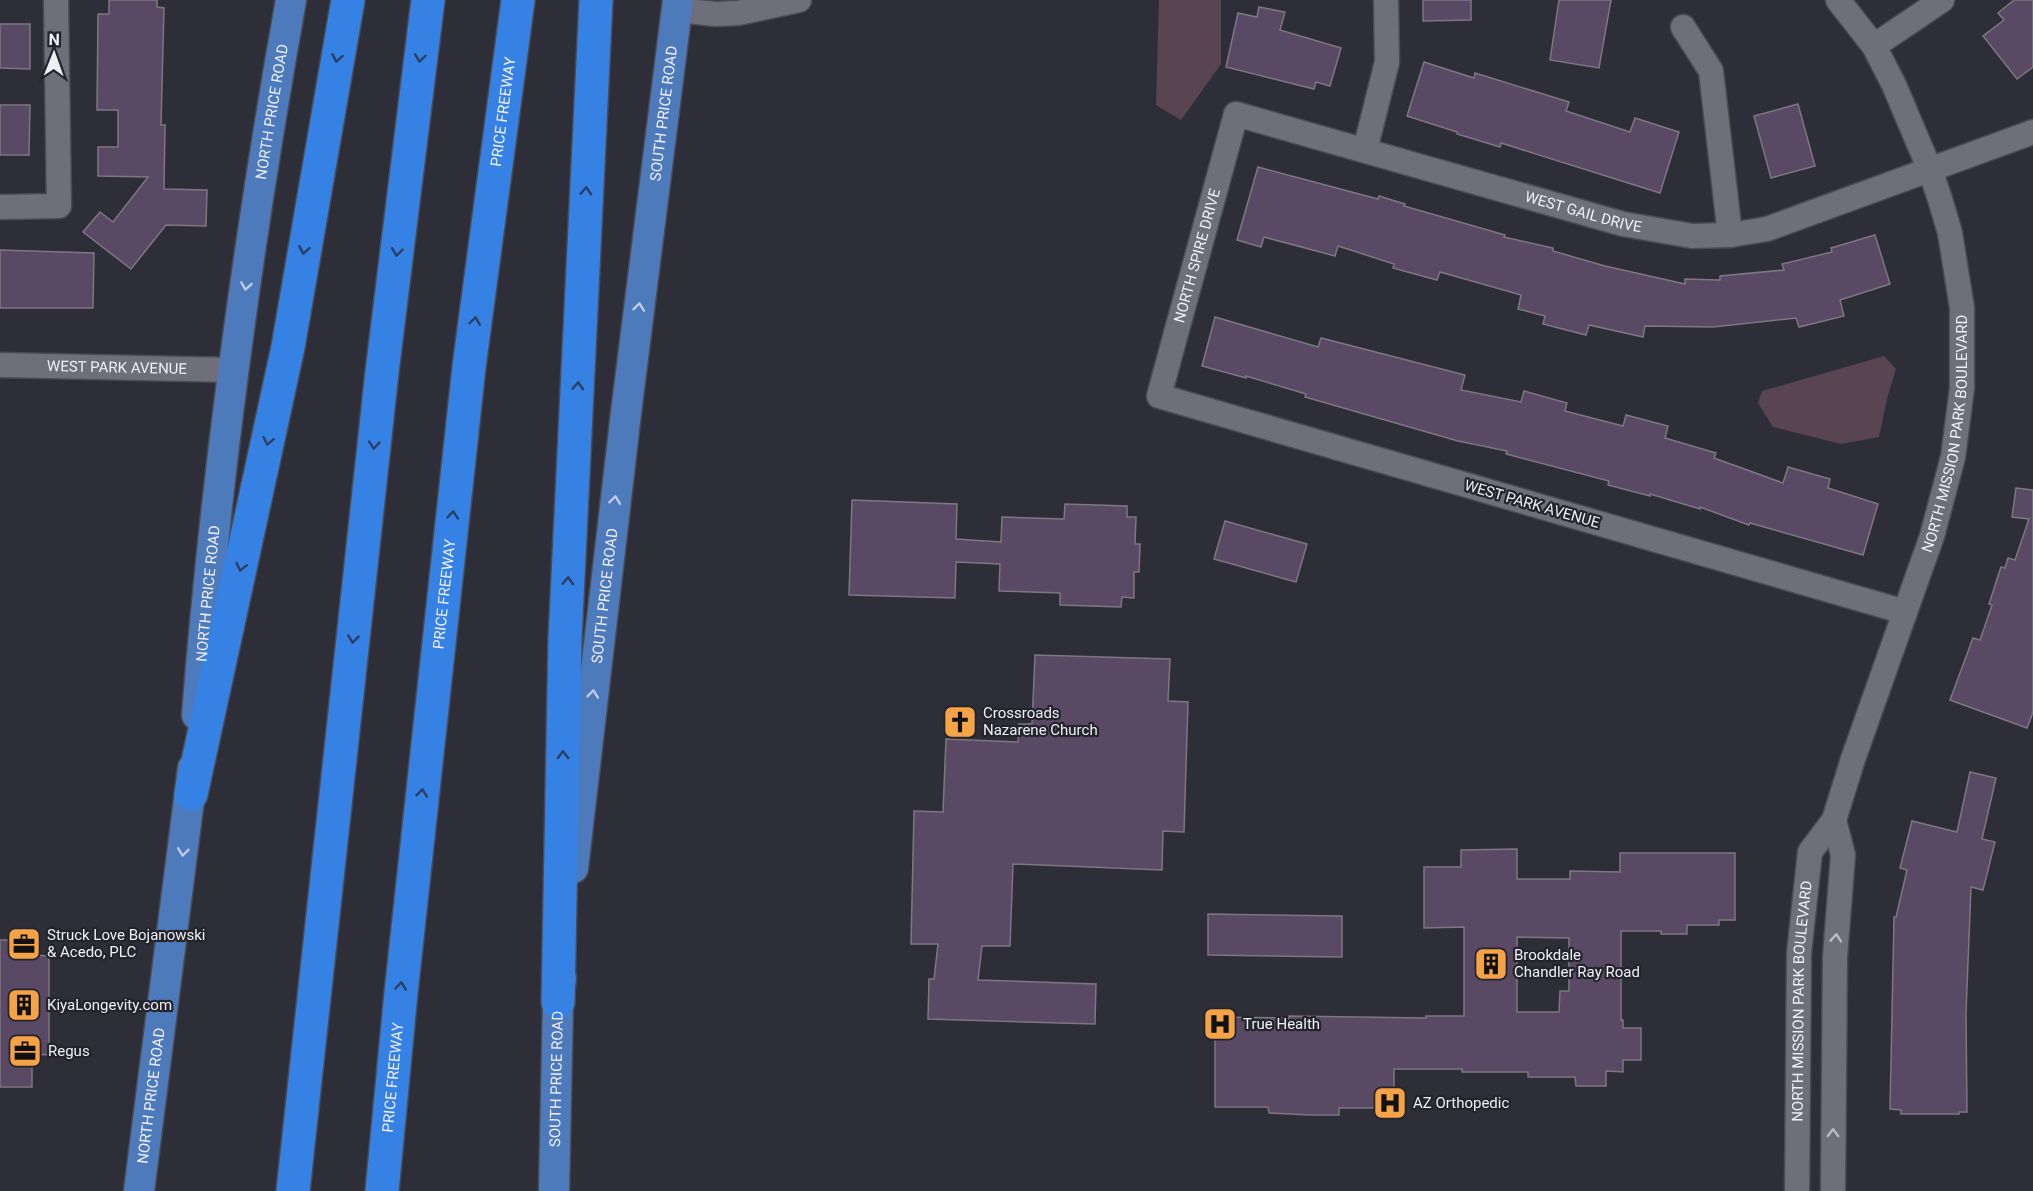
<svg xmlns="http://www.w3.org/2000/svg" width="2033" height="1191" font-family="Roboto,sans-serif">
<style>
.park{fill:#584551}
.building{fill:#5a4964;stroke:#7d7781;stroke-width:1.5;fill-rule:evenodd}
.lines{fill:none;stroke-linecap:round;stroke-linejoin:round}
.minor-casing{stroke:#4a4a52;stroke-width:27}
.major-casing{stroke:#4a4a52;stroke-width:33}
.highway-casing{stroke:#4a4a52;stroke-width:36}
.minor{stroke:#6f6f7b;stroke-width:24}
.major{stroke:#4d7aba;stroke-width:30}
.highway{stroke:#3681e4;stroke-width:33}
.oneway{stroke:#294064}
.oneway2{stroke:#becbe3}
.oneway3{stroke:#bbbbc4}
.labels{text-anchor:middle;stroke-width:4.5;stroke-linejoin:round;paint-order:stroke}
.street-label{font-size:15px;fill:#eeeef5;stroke:#24242d}
.poi-label{font-size:15px;fill:#eeeef5;stroke:#24242d;text-anchor:start}
</style>
<rect width="100%" height="100%" fill="#2d2e37"/>
<!-- park -->
<g class="park">
<polygon points="1159,0 1221,0 1221,64 1181,120 1156,105"/>
<polygon points="1884,356 1896,369 1887,399 1879,437 1841,444 1773,427 1758,403 1762,391"/>
</g>
<!-- building -->
<g class="building">
<polygon points="109,0 157,0 157,7 164,8 161,125 165,125 164,189 207,190 206,226 166,225 131,269 83,232 100,212 113,222 148,177 98,176 98,147 118,147 118,110 97,110 98,14 109,14"/>
<polygon points="1423,0 1471,0 1471,20 1423,21"/>
<polygon points="1559,0 1611,0 1599,68 1550,60"/>
<polygon points="2014,0 2033,0 2033,67 2017,79 1983,36 2004,20 1998,13"/>
<polygon points="1259,7 1285,12 1280,30 1341,48 1330,86 1316,82 1314,89 1226,67 1238,13 1257,17"/>
<polygon points="0,24 30,24 30,69 0,68"/>
<polygon points="1424,62 1474,78 1475,73 1569,102 1566,111 1630,132 1635,118 1679,132 1660,193 1501,143 1500,147 1457,134 1457,132 1407,116"/>
<polygon points="1798,104 1815,166 1771,178 1754,116"/>
<polygon points="0,105 30,105 29,155 0,155"/>
<polygon points="1258,167 1378,199 1379,196 1405,204 1404,206 1505,235 1504,237 1553,248 1553,251 1605,266 1685,284 1685,279 1720,280 1720,276 1784,270 1782,264 1832,252 1831,248 1875,235 1890,284 1840,300 1844,316 1799,327 1796,318 1713,327 1645,326 1643,337 1589,325 1586,335 1543,324 1545,316 1518,309 1521,295 1440,272 1437,280 1393,268 1394,264 1338,246 1335,256 1264,237 1261,247 1237,240"/>
<polygon points="0,250 94,253 93,308 0,308"/>
<polygon points="1215,317 1318,347 1321,338 1465,375 1461,390 1521,402 1524,391 1567,403 1565,411 1623,426 1626,415 1668,426 1665,438 1716,453 1714,458 1783,483 1788,467 1830,479 1828,488 1878,504 1863,555 1750,523 1749,525 1700,507 1700,509 1650,494 1650,496 1608,485 1609,481 1506,454 1507,451 1458,441 1305,397 1306,394 1246,376 1246,378 1202,366"/>
<polygon points="2016,488 2033,490 2033,712 2027,728 1950,700 1973,638 1980,640 1992,605 1989,604 2001,567 2005,568 2008,558 2015,560 2029,519 2012,517"/>
<polygon points="852,500 957,504 956,539 1001,542 1002,517 1064,519 1065,504 1127,506 1127,517 1136,517 1135,544 1140,544 1139,572 1134,572 1134,598 1122,597 1121,607 1060,605 1060,593 999,591 1000,564 956,562 955,598 849,595"/>
<polygon points="1225,521 1307,544 1296,582 1214,559"/>
<polygon points="1035,655 1170,659 1168,701 1188,702 1184,832 1163,831 1162,870 1013,864 1010,946 982,946 978,980 1096,984 1095,1024 928,1019 929,979 934,979 938,944 911,944 914,811 943,812 946,739 1018,742 1019,724 1032,724"/>
<polygon points="1970,772 1996,778 1982,839 1995,842 1983,890 1971,887 1966,1013 1967,1112 1959,1112 1959,1114 1901,1114 1901,1110 1890,1109 1894,917 1896,917 1907,870 1900,868 1912,821 1957,832"/>
<path d="M1517 849V879H1570V871L1620 872V853H1735V920H1719V925H1687V934H1661V931H1621V1020H1623V1028H1641V1060H1623V1072L1606 1071V1086H1576L1575 1077H1528V1072H1462V1069H1394V1108H1339V1115H1309L1269 1113 1268 1107H1215V1017L1289 1018V1016L1426 1018V1016H1464V927L1424 928V867H1461V850ZM1517 937 1569 938V991H1560L1559 1012H1517Z"/>
<polygon points="1208,914 1342,916 1342,957 1208,955"/>
<polygon points="0,940 32,940 32,955 49,956 49,1055 32,1054 32,1087 0,1087"/>
</g>
<g class="lines">
<defs>
<g id="minor">
<polyline points="677,10 716,14 738,13 799,0"/>
<polyline points="1683,27 1711,71 1730,235"/>
<polyline points="1874,46 1942,0"/>
<polyline points="1365,150 1387,62 1386,0"/>
<polyline points="0,207 59,206 56,0"/>
<path id="s1" d="M0 365 234 370"/>
<path id="s2" d="M1905 612 1159 396 1166 370 1236 114 1623 224 1692 236 1730 235 1767 229 2033 132"/>
<path id="s3" d="M1797 1191 1799 953 1810 852 1834 820 1853 759 1932 536 1953 457 1962 388V308L1950 233 1940 199 1930 170 1894 85 1874 46 1838 0"/>
<polyline points="1833,1191 1835,957 1843,855 1834,820"/>
</g>
<g id="major">
<path id="s4" d="M197 715C216 476 249 235 291 0"/>
<path id="s5" d="M573 868 626 413 678 0"/>
<path id="s6" d="M139 1191 193 768"/>
<path id="s7" d="M554 1191 558 1002 561 978"/>
</g>
<g id="highway">
<polyline points="191,794 288,347 348,0"/>
<polyline points="558,1002 565,639 596,0"/>
<polyline points="293,1191 382,372 428,0"/>
<path id="s8" d="M382 1191 401 993 469 367 518 0"/>
</g>
</defs>
<!-- minor casing -->
<use href="#minor" class="minor-casing"/>
<!-- major casing -->
<use href="#major" class="major-casing"/>
<!-- highway casing -->
<use href="#highway" class="highway-casing"/>
<!-- minor -->
<use href="#minor" class="minor"/>
<!-- major -->
<use href="#major" class="major"/>
<!-- highway -->
<use href="#highway" class="highway"/>
</g>
<!-- one-way arrows -->
<defs><path id="oneway-chevron" d="M-2-3.5L2.5 0L-2 3.5" fill="none" stroke-width="1.6" stroke-linecap="round" stroke-linejoin="round" transform="scale(1.5)"/></defs>
<g class="oneway">
<use href="#oneway-chevron" transform="translate(337 58) rotate(100)"/>
<use href="#oneway-chevron" transform="translate(420 58) rotate(98)"/>
<use href="#oneway-chevron" transform="translate(586 191) rotate(-87)"/>
<use href="#oneway-chevron" transform="translate(304 250) rotate(100)"/>
<use href="#oneway-chevron" transform="translate(397 252) rotate(97)"/>
<use href="#oneway-chevron" transform="translate(475 321) rotate(-82)"/>
<use href="#oneway-chevron" transform="translate(578 386) rotate(-87)"/>
<use href="#oneway-chevron" transform="translate(268 441) rotate(102)"/>
<use href="#oneway-chevron" transform="translate(374 445) rotate(96)"/>
<use href="#oneway-chevron" transform="translate(453 515) rotate(-84)"/>
<use href="#oneway-chevron" transform="translate(241 567) rotate(102)"/>
<use href="#oneway-chevron" transform="translate(568 581) rotate(-87)"/>
<use href="#oneway-chevron" transform="translate(353 639) rotate(96)"/>
<use href="#oneway-chevron" transform="translate(563 755) rotate(-89)"/>
<use href="#oneway-chevron" transform="translate(422 793) rotate(-84)"/>
<use href="#oneway-chevron" transform="translate(401 986) rotate(-84)"/>
</g>
<g class="oneway2">
<use href="#oneway-chevron" transform="translate(246 286) rotate(99)"/>
<use href="#oneway-chevron" transform="translate(639 307) rotate(-83)"/>
<use href="#oneway-chevron" transform="translate(615 500) rotate(-83)"/>
<use href="#oneway-chevron" transform="translate(593 694) rotate(-84)"/>
<use href="#oneway-chevron" transform="translate(183 852) rotate(97)"/>
</g>
<g class="oneway3">
<use href="#oneway-chevron" transform="translate(1836 938) rotate(-86)"/>
<use href="#oneway-chevron" transform="translate(1833 1133) rotate(-90)"/>
</g>
<!-- icons -->
<defs>
<symbol id="church-square" viewBox="-11 -11 22 22"><rect x="-9" y="-9" width="18" height="18" rx="4" fill="#f5a346" stroke="#24242d"/><path d="M-1.2-6h2.4v3.5h3.3v2.4h-3.3V6h-2.4V-.1h-3.3v-2.4h3.3Z" fill="#111"/></symbol>
<symbol id="office-square" viewBox="-11 -11 22 22"><rect x="-9" y="-9" width="18" height="18" rx="4" fill="#f5a346" stroke="#24242d"/><path d="M-6-3h4V-5.5h4V-3h4V5H-6ZM-1-4.5V-3h2v-1.5ZM-6 0V1H6V0Z" fill="#111"/></symbol>
<symbol id="building-square" viewBox="-11 -11 22 22"><rect x="-9" y="-9" width="18" height="18" rx="4" fill="#f5a346" stroke="#24242d"/><path d="M-4-6H4V6H1V3H-1V6H-4ZM-2.5-4.3h1.7v1.8h-1.7ZM.8-4.3h1.7v1.8H.8ZM-2.5-1h1.7V.8h-1.7ZM.8-1h1.7V.8H.8Z" fill="#111"/></symbol>
<symbol id="hospital-square" viewBox="-11 -11 22 22"><rect x="-9" y="-9" width="18" height="18" rx="4" fill="#f5a346" stroke="#24242d"/><path d="M-5-5h3v3.5h4V-5h3V5h-3V1.5h-4V5h-3Z" fill="#111"/></symbol>
</defs>
<g fill-rule="evenodd">
<use href="#church-square" x="941" y="703" width="38" height="38"/>
<use href="#office-square" x="5" y="925" width="38" height="38"/>
<use href="#building-square" x="1472" y="945" width="38" height="38"/>
<use href="#building-square" x="5" y="986" width="38" height="38"/>
<use href="#hospital-square" x="1201" y="1005" width="38" height="38"/>
<use href="#office-square" x="6" y="1032" width="38" height="38"/>
<use href="#hospital-square" x="1371" y="1084" width="38" height="38"/>
</g>
<g class="labels">
<!-- street labels -->
<g class="street-label">
<text dy="5" stroke="none"><textPath href="#s8" startOffset="1086">PRICE FREEWAY</textPath></text>
<text dy="5" stroke="none"><textPath href="#s5" startOffset="760">SOUTH PRICE ROAD</textPath></text>
<text dy="5" stroke="none"><textPath href="#s4" startOffset="608">NORTH PRICE ROAD</textPath></text>
<text dy="5" stroke="none"><textPath href="#s2" startOffset="1430">WEST GAIL DRIVE</textPath></text>
<text dy="5" stroke="none"><textPath href="#s2" startOffset="922">NORTH SPIRE DRIVE</textPath></text>
<text dy="5" stroke="none"><textPath href="#s1" startOffset="117">WEST PARK AVENUE</textPath></text>
<text dy="5" stroke="none"><textPath href="#s3" startOffset="784">NORTH MISSION PARK BOULEVARD</textPath></text>
<text transform="translate(1532 504) rotate(16)" y="5">WEST PARK AVENUE</text>
<text dy="5" stroke="none"><textPath href="#s4" startOffset="122">NORTH PRICE ROAD</textPath></text>
<text dy="5" stroke="none"><textPath href="#s8" startOffset="600">PRICE FREEWAY</textPath></text>
<text dy="5" stroke="none"><textPath href="#s5" startOffset="274">SOUTH PRICE ROAD</textPath></text>
<text dy="5" stroke="none"><textPath href="#s3" startOffset="190">NORTH MISSION PARK BOULEVARD</textPath></text>
<text dy="5" stroke="none"><textPath href="#s8" startOffset="114">PRICE FREEWAY</textPath></text>
<text dy="5" stroke="none"><textPath href="#s7" startOffset="112">SOUTH PRICE ROAD</textPath></text>
<text dy="5" stroke="none"><textPath href="#s6" startOffset="96">NORTH PRICE ROAD</textPath></text>
</g>
<!-- poi labels -->
<g class="poi-label">
<text x="983" y="718">Crossroads<tspan x="983" dy="17">Nazarene Church</tspan></text>
<text x="47" y="940">Struck Love Bojanowski<tspan x="47" dy="17">&amp; Acedo, PLC</tspan></text>
<text x="1514" y="960">Brookdale<tspan x="1514" dy="17">Chandler Ray Road</tspan></text>
<text x="47" y="1010">KiyaLongevity.com</text>
<text x="1243" y="1029">True Health</text>
<text x="48" y="1056">Regus</text>
<text x="1413" y="1108">AZ Orthopedic</text>
</g>
</g>
<!-- north arrow -->
<g transform="translate(54 54) rotate(1)" stroke="#24242d" stroke-width="4.5" paint-order="stroke">
<path d="M0-4.5L10 22L0 15L-10 22Z" fill="#eeeef5"/>
<text y="-9" font-size="16" font-weight="bold" text-anchor="middle" fill="#eeeef5">N</text>
</g>
</svg>
